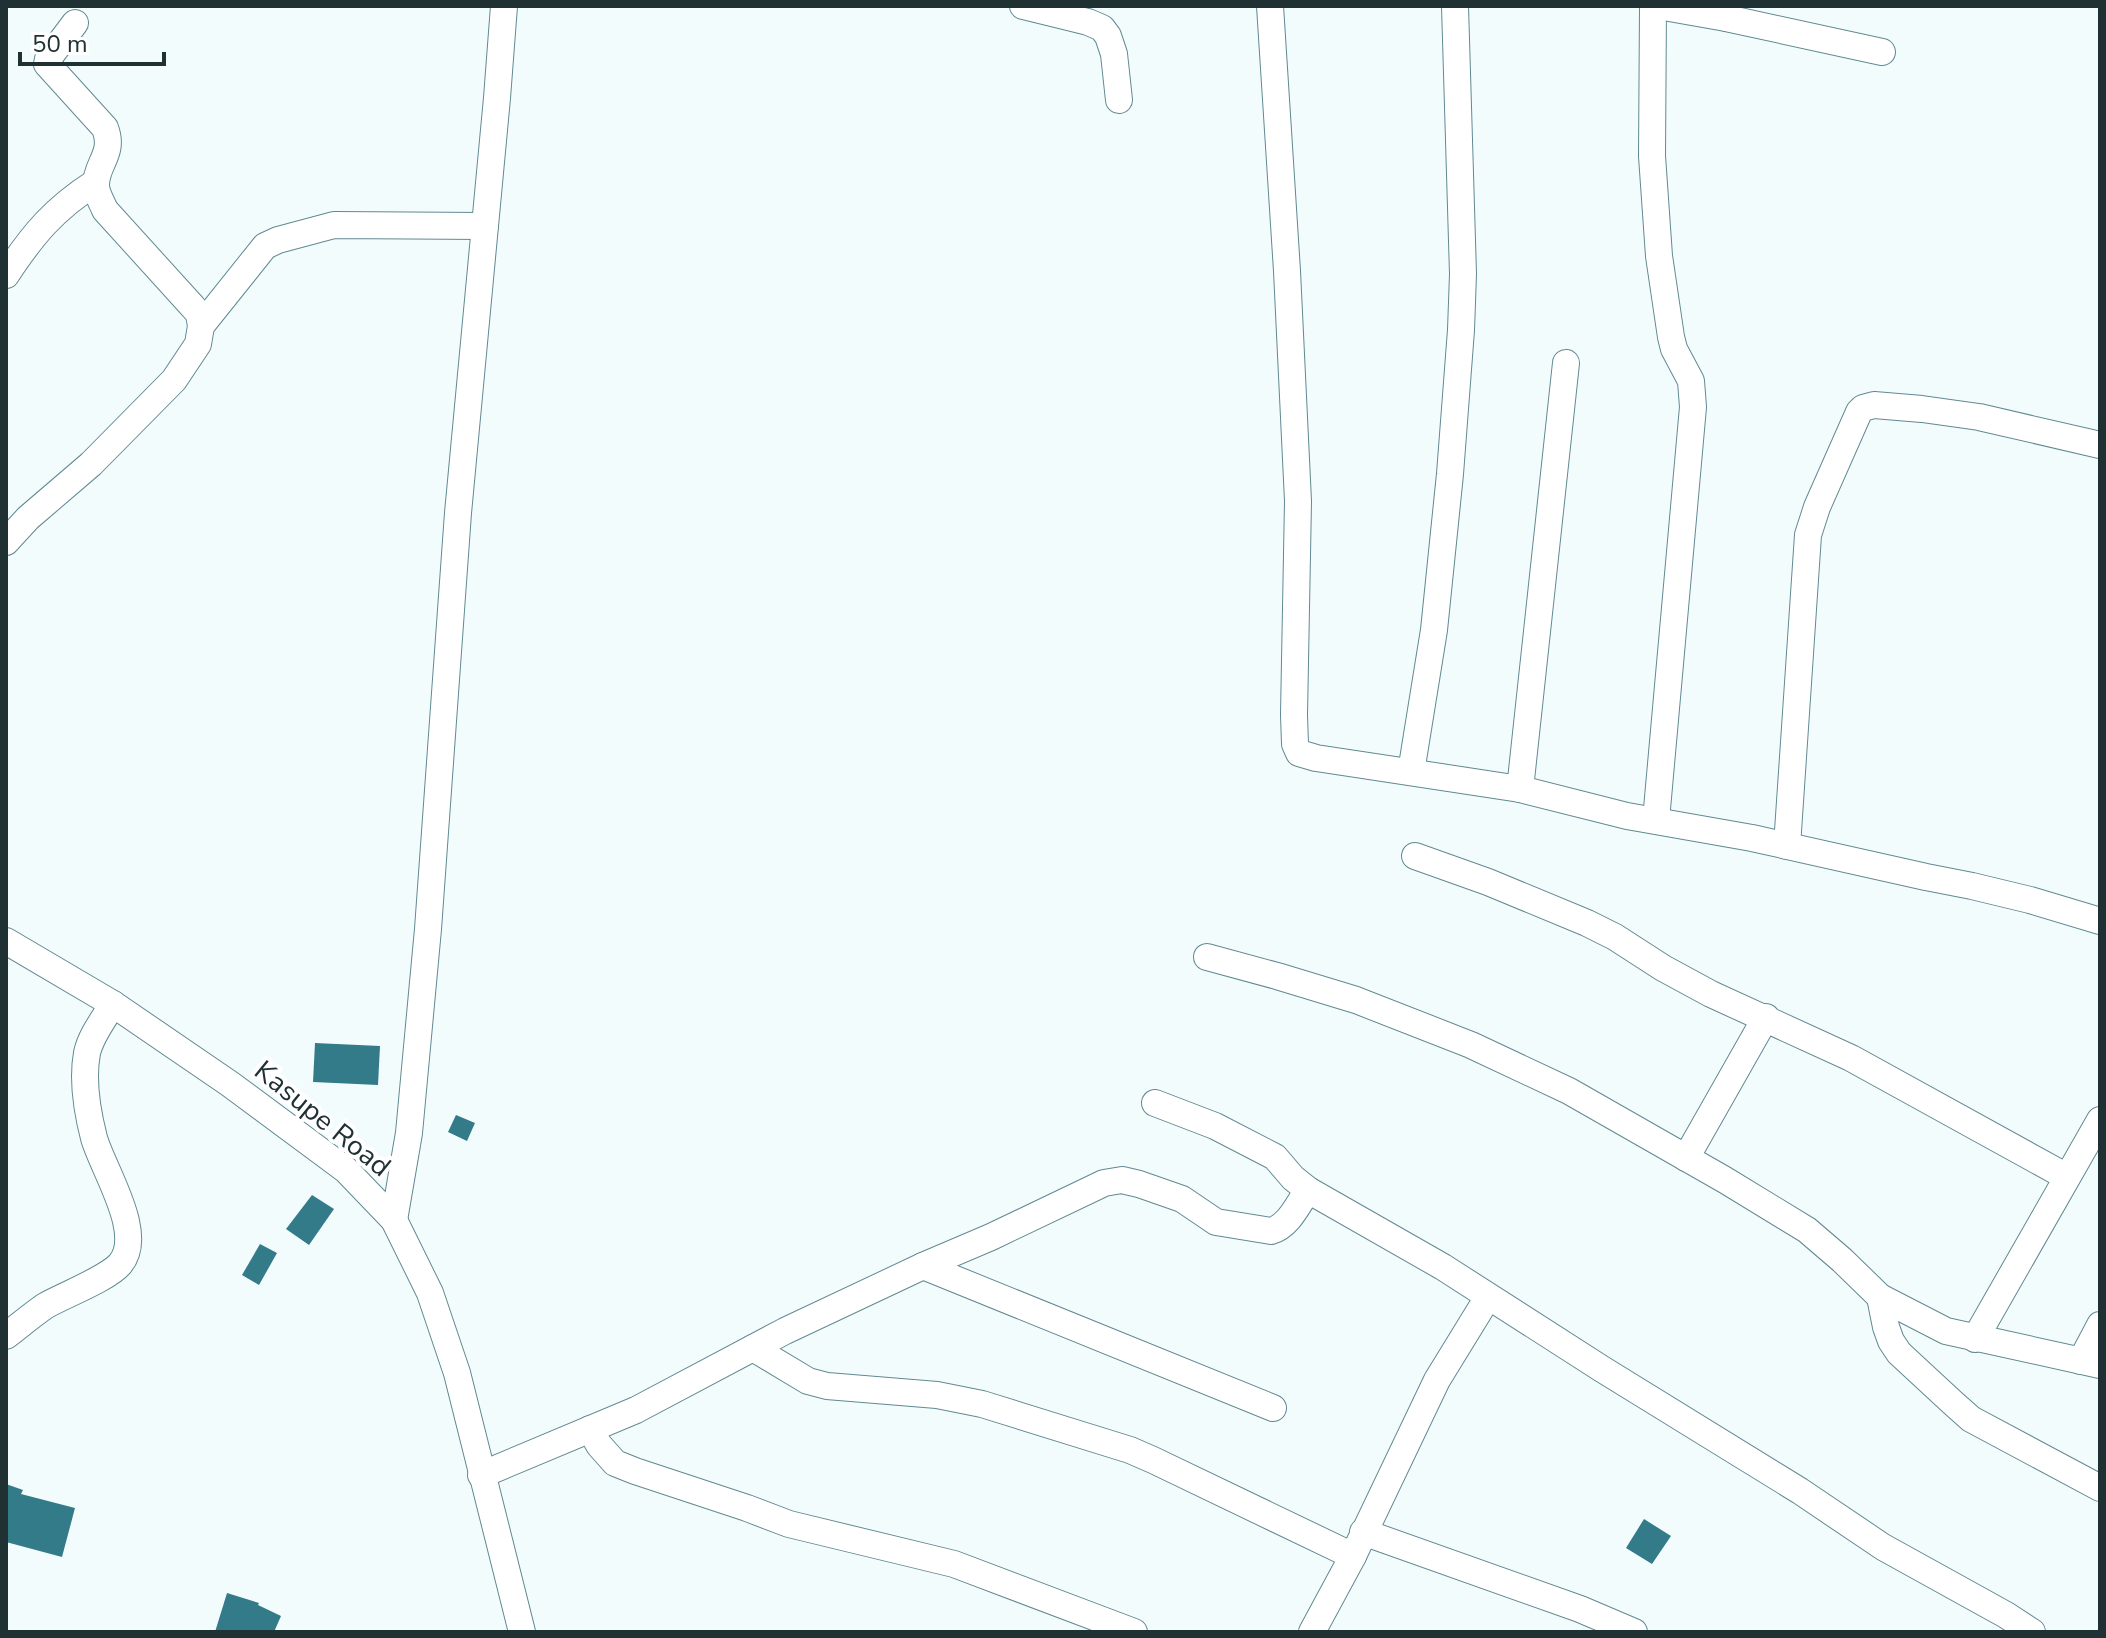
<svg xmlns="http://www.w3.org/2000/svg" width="2106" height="1638" font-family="'Nunito Sans',sans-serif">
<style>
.building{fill:#337b89}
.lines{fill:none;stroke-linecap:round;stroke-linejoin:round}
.minor-casing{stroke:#618992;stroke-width:28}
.minor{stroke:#fff;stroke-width:26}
.labels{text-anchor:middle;stroke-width:8;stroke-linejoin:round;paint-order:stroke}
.street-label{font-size:28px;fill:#203134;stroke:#fff}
</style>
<rect width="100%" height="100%" fill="#f3fcfd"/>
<!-- building -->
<g class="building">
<polygon points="315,1043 380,1046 378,1085 313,1082"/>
<polygon points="456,1115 475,1123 467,1141 448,1132"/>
<polygon points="312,1195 334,1209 309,1245 286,1229"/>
<polygon points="260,1244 277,1253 259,1285 242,1275"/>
<polygon points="6,1484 23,1490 21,1494 75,1508 62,1557 6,1542"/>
<polygon points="1644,1519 1671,1536 1652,1564 1626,1548"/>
<polygon points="227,1593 259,1603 258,1605 281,1616 274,1632 215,1632"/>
</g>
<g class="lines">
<defs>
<g id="minor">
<polyline points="1023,6 1088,22 1102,28 1108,36 1114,54 1119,100"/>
<polyline points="1270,6 1287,271 1298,501 1294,715 1295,744 1299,753 1316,758 1520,789 1627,816 1752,838 1926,877 1972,886 2030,900 2100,921"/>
<polyline points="1653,6 1652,156 1659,256 1671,337 1674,349 1691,381 1693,407 1656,820"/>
<polyline points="1658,6 1726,18"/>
<polyline points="1726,6 1726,18 1882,52"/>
<path d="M6 275C33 234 54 209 96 182"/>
<polyline points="201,326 265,246 278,240 334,225 485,226"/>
<path d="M6 542 28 518 91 464 174 380 198 344 201 326 199 314 193 307 105 210C102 202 96 194 96 185 96 163 115 154 105 128L47 64 48 59 75 23"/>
<polyline points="1411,772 1434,630 1450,474 1461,330 1463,274 1455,6"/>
<polyline points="1520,789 1566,363"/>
<polyline points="1787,846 1808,535 1817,507 1859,412 1863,408 1874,405 1922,409 1979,417 2100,445"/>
<polyline points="1415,856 1488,882 1587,923 1615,937 1663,968 1711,994 1851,1058 2067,1177"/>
<polyline points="6,941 113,1004 230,1084 346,1170 394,1220 430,1293 457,1373 522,1632"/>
<polyline points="1207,957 1277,976 1356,1000 1471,1045 1569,1091 1725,1180 1807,1230 1842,1260 1880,1297 1946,1331 2100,1365"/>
<polyline points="1155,1103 1215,1126 1275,1157 1293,1178 1308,1190 1443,1267 1602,1369 1800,1491 1883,1547 2006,1615 2032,1632"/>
<polyline points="1686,1158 1766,1017"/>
<polyline points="394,1220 409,1133 428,929 458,513 497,98 504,6"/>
<polyline points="923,1266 1273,1408"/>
<polyline points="1880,1297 1886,1327 1891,1341 1899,1353 1953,1403 1971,1419 2100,1488"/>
<path d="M6 1336C19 1326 32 1315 45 1306 64 1295 107 1279 120 1264 146 1234 103 1170 94 1138 87 1111 82 1080 87 1053 91 1035 104 1019 113 1004"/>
<polyline points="1975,1339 2100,1120"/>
<polyline points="753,1348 808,1381 827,1386 937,1395 982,1404 1130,1450 1153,1460 1353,1556"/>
<polyline points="2081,1361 2100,1325"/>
<polyline points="590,1429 599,1445 615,1463 635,1471 747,1508 789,1524 954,1564 1134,1632"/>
<path d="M481 1475 636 1410 785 1331 923 1266 991 1237 1104 1183 1122 1180 1139 1184 1182 1199 1216 1222 1271 1231C1289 1226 1298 1204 1308 1190"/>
<polyline points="1363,1532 1580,1609 1634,1632"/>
<polyline points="1312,1632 1353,1556 1437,1380 1488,1297"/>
</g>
</defs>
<!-- minor casing -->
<use href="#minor" class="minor-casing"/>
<!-- minor -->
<use href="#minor" class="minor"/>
</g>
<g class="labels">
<!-- street labels -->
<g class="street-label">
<text transform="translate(323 1118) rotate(39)" y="10">Kasupe Road</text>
</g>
</g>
<!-- border -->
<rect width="2106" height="1638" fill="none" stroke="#203134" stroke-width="16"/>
<!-- scale -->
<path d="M20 52v12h144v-12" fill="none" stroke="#203134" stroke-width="4"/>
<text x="32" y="52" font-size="24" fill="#203134" stroke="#ffffff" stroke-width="6" paint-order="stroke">50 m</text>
</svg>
